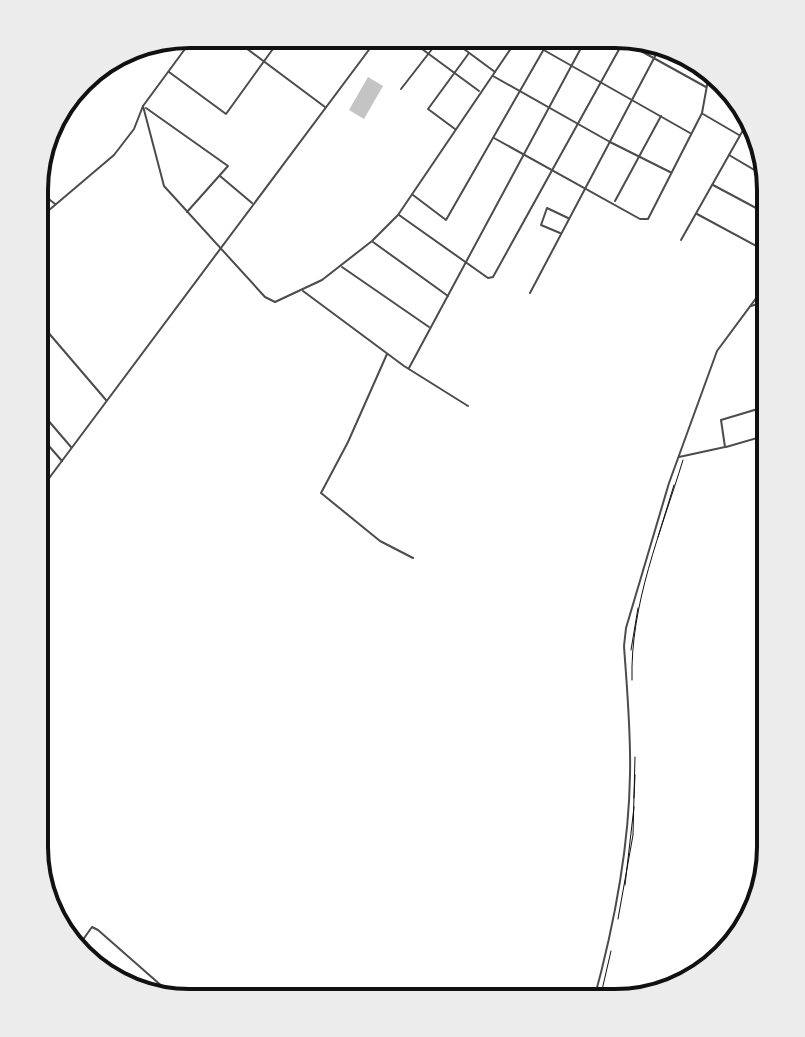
<svg xmlns="http://www.w3.org/2000/svg" width="805" height="1037" font-family="'Roboto Condensed',sans-serif">
<style>
.building{fill:#c4c4c4}
.lines{fill:none;stroke-linecap:round;stroke-linejoin:round}
.path{stroke:#111;stroke-width:1}
.minor{stroke:#4c4c4c;stroke-width:2}
.tertiary{stroke:#4c4c4c;stroke-width:2}
.rim{fill:none;stroke:#111;stroke-width:4}
</style>
<rect width="100%" height="100%" fill="#fff"/>
<!-- building -->
<polygon class="building" points="368,77 383,86 364,119 349,110"/>
<g class="lines">
<!-- path -->
<g class="path">
<polyline points="658,537 674,485"/>
<polyline points="631,650 638,608"/>
<path d="M632 680C630 604 661 532 683 460"/>
<polyline points="634,798 635,775"/>
<polyline points="625,885 634,807"/>
<polyline points="618,919 633,835 635,757"/>
<polyline points="598,1003 601,996"/>
<polyline points="599,1003 611,951"/>
</g>
<!-- minor -->
<g class="minor">
<polyline points="227,34 325,107"/>
<polyline points="403,35 479,91"/>
<polyline points="445,35 495,72"/>
<polyline points="612,35 706,87"/>
<polyline points="519,36 690,133"/>
<polyline points="169,72 226,114 275,46"/>
<polyline points="493,76 610,142 670,172"/>
<polyline points="401,89 443,35"/>
<polyline points="143,106 164,186 265,297 275,302 322,280 372,241 398,215 520,35"/>
<polyline points="146,108 228,166 187,212"/>
<polyline points="703,114 739,135"/>
<polyline points="748,123 757,128"/>
<polyline points="455,129 428,109 469,53"/>
<polyline points="494,138 640,219 648,219 702,113 710,69"/>
<polyline points="729,155 768,178"/>
<polyline points="220,176 252,203"/>
<polyline points="713,185 771,216"/>
<polyline points="35,188 55,204"/>
<polyline points="413,195 446,220 552,35"/>
<polyline points="615,201 661,116"/>
<polyline points="697,214 771,254"/>
<polyline points="399,215 488,278 493,277 627,35"/>
<polyline points="35,222 114,155 134,129 143,106 196,34"/>
<polyline points="560,233 541,225 547,208 568,218"/>
<polyline points="681,240 751,116"/>
<polyline points="373,242 448,296"/>
<polyline points="342,267 429,327"/>
<polyline points="303,291 404,366 468,406"/>
<polyline points="530,293 661,45"/>
<polyline points="35,317 106,400"/>
<polyline points="387,354 348,442 321,493 380,541 413,558"/>
<polyline points="409,368 588,35"/>
<polyline points="35,405 71,447"/>
<polyline points="35,430 62,461"/>
<polyline points="726,447 771,434"/>
<polyline points="679,457 725,447 721,420 771,405"/>
<polyline points="77,948 92,927 98,930 180,1002"/>
</g>
<!-- tertiary -->
<g class="tertiary">
<polyline points="757,299 771,295"/>
<polyline points="751,306 771,300"/>
<polyline points="35,497 380,35"/>
<path d="M593 1003C613 930 629 851 630 774 631 732 627 689 624 646L626 628 669 483 717 351 771 278"/>
</g>
</g>
<!-- crop -->
<path d="M0 0H805V1037H0ZM190 48H615A142 142 0 0 1 757 190V847A142 142 0 0 1 615 989H190A142 142 0 0 1 48 847V190A142 142 0 0 1 190 48Z" fill="#ececec" fill-rule="evenodd"/>
<path class="rim" d="M190 48H615A142 142 0 0 1 757 190V847A142 142 0 0 1 615 989H190A142 142 0 0 1 48 847V190A142 142 0 0 1 190 48Z"/>
</svg>
